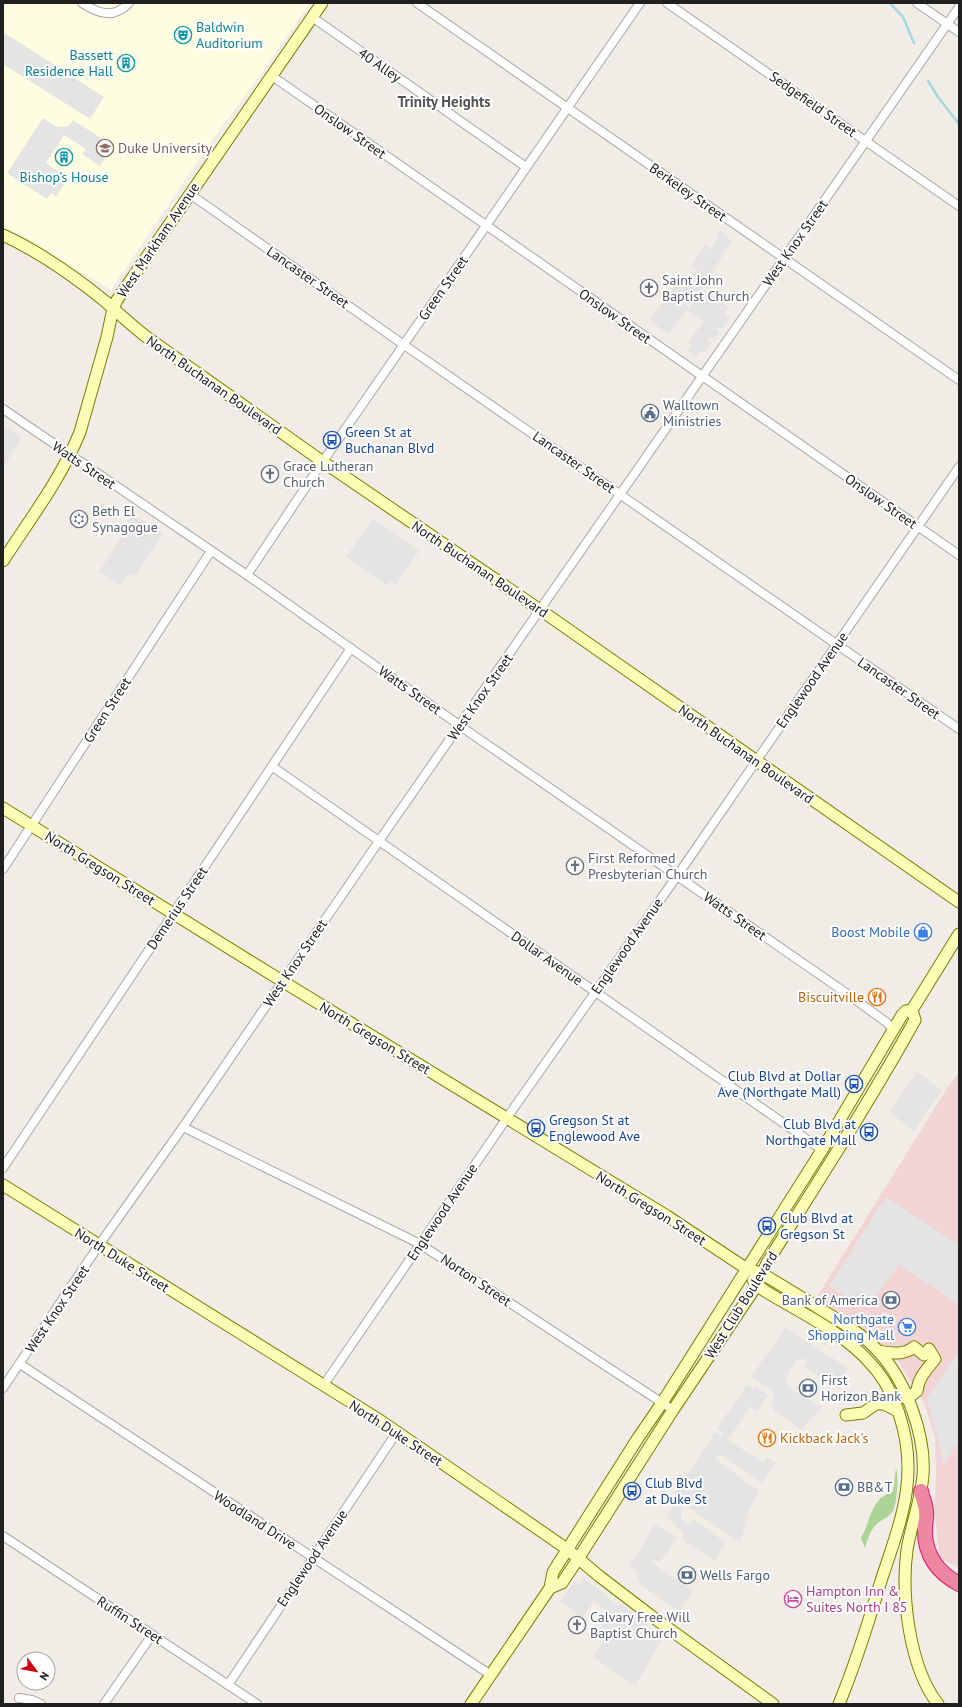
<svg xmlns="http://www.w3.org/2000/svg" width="962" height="1707" font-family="'PT Sans',sans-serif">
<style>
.commercial{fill:#f3d4d5}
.education{fill:#fffde1}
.forest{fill:#add497}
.parking{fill:#e4e4e4}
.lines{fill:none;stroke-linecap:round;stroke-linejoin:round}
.stream{stroke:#a3d8e2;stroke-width:2.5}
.street-casing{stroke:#a7a7a7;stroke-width:10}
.secondary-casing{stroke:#797e00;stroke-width:13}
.highway-casing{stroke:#e9196f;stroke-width:16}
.street{stroke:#fff;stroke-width:8}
.secondary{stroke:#fefdb6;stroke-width:11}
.highway{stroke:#ee88a2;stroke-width:14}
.labels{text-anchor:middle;stroke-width:4;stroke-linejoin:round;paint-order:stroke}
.culture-label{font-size:14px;fill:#0d838f;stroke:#fff;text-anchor:start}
.street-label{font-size:14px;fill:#202020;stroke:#fff}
.education-label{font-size:14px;fill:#785e54;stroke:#fff;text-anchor:start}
.worship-label{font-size:14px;fill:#5b616d;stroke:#fff;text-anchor:start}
.service-label{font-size:14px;fill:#4e5e75;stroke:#fff;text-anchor:start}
.transit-label{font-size:14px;fill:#164399;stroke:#fff;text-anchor:start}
.shop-label{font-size:14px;fill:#366cbe;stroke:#fff;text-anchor:end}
.food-label{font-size:14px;fill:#c56008;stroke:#fff;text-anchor:end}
.hotel-label{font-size:14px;fill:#b23c85;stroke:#fff;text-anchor:start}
.neighbourhood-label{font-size:15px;font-weight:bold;fill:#535353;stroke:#fff}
</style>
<rect width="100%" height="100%" fill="#f1ede6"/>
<!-- commercial -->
<polygon class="commercial" points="959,1072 959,1568 940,1558 934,1513 936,1477 935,1437 924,1403 894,1355 815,1300 948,1087"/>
<!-- education -->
<polygon class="education" points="3,3 310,3 260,75 210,143 111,290 14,232 3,228"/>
<!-- forest -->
<path class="forest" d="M896 1468C899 1477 897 1502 893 1511 889 1517 883 1519 878 1523 871 1528 867 1540 865 1548L861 1538C868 1526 870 1510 879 1500 882 1496 888 1494 893 1491Z"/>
<!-- parking -->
<g class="parking">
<polygon points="3,32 104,97 90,119 3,64"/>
<polygon points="43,118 57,127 69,126 73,120 107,142 103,149 108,153 100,166 82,154 86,149 64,135 46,163 68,178 56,197 51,193 47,199 7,173"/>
<polygon points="719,230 732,241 699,293 692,289 690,293 698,297 703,289 729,307 725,314 730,317 722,329 717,326 715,329 720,332 715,340 710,337 707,340 712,343 705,353 700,350 696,357 687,351 692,345 688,342 704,321 687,311 692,304 685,300 683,303 689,307 669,335 649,320 684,274 691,278 697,269 692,265 705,245 712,249"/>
<polygon points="5,426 22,438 3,468 3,429"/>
<polygon points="133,513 163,534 136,575 128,573 121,585 99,572 121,537 123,530"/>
<polygon points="373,518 419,551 396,585 391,581 388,586 346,557"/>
<polygon points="917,1072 942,1090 914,1131 889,1112"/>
<polygon points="886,1197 959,1245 959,1304 899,1265 867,1308 829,1286"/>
<polygon points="785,1328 847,1367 847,1375 850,1382 838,1389 834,1385 806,1369 804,1365 808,1363 805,1359 797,1359 786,1377 787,1386 822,1408 806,1423 802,1430 775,1412 771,1402 774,1393 751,1377"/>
<polygon points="959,1351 959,1441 944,1464 927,1398"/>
<polygon points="747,1385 753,1388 755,1385 768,1395 757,1412 750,1407 728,1440 763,1463 767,1457 775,1463 762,1483 720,1454 715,1459 759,1491 749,1510 742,1537 739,1542 685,1505 681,1508 681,1519 690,1525 694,1520 726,1543 714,1561 681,1539 684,1534 667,1516 677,1501 672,1497 715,1432 721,1436 723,1432 717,1428"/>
<polygon points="655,1525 677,1537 660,1562 654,1558 651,1562 693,1591 680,1612 640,1584 635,1570 629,1566"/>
<polygon points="584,1578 617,1605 624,1606 648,1624 647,1627 663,1637 635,1686 593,1657 606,1637 598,1631 610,1613 594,1601 583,1617 560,1602 575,1581 579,1584"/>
</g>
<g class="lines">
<!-- stream -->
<g class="stream">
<polyline points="890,3 903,17 914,43"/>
<polyline points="928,81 938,97 959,124"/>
</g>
<defs>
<g id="street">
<path d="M82 3C99 14 114 19 129 3"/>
<polyline points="417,3 959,380"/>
<polyline points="667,3 959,206"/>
<polyline points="917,3 959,32"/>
<polyline points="312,17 526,167"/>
<polyline points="272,76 959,555"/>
<polyline points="190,194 404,345 959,729"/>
<polyline points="3,409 247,575 469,732 849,995 886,1022 893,1029"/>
<polyline points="247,575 317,470 640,3"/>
<polyline points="273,767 822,1150"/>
<polyline points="3,869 211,551"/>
<polyline points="183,1127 420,1244 673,1410"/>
<polyline points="3,1168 351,648"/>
<polyline points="20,1364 491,1675"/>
<polyline points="323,1386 511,1112 677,876 959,467"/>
<polyline points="3,1388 99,1245 183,1127 379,841 959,7"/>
<polyline points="3,1536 257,1704"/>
<polyline points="228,1685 397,1432"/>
<polyline points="19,1698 32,1700 41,1704"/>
<polyline points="104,1704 152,1635"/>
</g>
<g id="secondary">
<path d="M3 235C40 252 74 276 106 302 122 316 137 331 155 343L316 457 549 616 959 902"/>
<path d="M3 561C30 519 61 479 80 432L107 337 113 308 117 300 322 3"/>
<path d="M3 808 282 981 667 1216 747 1269 761 1273C781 1285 801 1297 820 1309 841 1322 863 1334 879 1352 906 1381 926 1436 923 1475 921 1501 911 1525 907 1550 901 1595 909 1667 938 1704"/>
<polyline points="3,1185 381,1421 567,1549 599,1576 650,1615 773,1704"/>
<path d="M753 1280 757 1285 765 1291C799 1312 845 1333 871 1364 885 1379 894 1397 900 1417 920 1479 899 1525 880 1584 868 1624 855 1665 839 1704"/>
<path d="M878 1351C891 1353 903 1356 914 1347L924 1355"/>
<path d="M907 1399 917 1391C918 1378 927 1369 935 1359L929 1349"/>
<polyline points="846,1415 863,1413 876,1404 884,1404 898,1411"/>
<path d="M550 1588 562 1583 578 1559 673 1410 757 1285 767 1263C817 1183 869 1103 915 1020L912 1010 959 934"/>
<polyline points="471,1704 550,1588 553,1572 638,1438 662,1403 822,1150 902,1015 906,1011 912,1010"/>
</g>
<path id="highway" d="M921 1491C922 1497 926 1505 926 1512 927 1517 925 1523 925 1528 924 1554 937 1572 959 1584"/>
</defs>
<!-- street casing -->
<use href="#street" class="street-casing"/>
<!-- secondary casing -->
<use href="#secondary" class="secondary-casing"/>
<!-- highway casing -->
<use href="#highway" class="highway-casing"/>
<!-- street -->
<use href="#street" class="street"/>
<!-- secondary -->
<use href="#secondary" class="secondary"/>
<!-- highway -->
<use href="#highway" class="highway"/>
</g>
<!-- icons -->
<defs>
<symbol id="theatre-ring" viewBox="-11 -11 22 22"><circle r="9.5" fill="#fff" stroke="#0f9aa8" stroke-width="1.5"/><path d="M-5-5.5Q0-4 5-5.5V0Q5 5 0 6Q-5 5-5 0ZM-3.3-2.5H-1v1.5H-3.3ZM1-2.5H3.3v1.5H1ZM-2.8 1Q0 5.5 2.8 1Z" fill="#0f9aa8"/></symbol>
<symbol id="building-ring" viewBox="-11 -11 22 22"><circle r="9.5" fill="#fff" stroke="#0f9aa8" stroke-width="1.5"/><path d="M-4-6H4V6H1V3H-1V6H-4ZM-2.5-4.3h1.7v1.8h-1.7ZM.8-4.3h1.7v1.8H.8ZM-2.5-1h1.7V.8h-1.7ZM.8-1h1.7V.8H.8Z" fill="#0f9aa8"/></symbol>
<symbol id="university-ring" viewBox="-11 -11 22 22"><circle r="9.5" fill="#fff" stroke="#8d6e63" stroke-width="1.5"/><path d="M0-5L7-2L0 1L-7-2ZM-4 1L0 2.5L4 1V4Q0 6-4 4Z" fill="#8d6e63"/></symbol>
<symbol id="church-ring" viewBox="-11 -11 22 22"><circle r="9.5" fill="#fff" stroke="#6b7280" stroke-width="1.5"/><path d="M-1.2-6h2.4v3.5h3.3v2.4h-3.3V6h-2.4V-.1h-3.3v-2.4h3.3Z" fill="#6b7280"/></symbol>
<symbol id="civic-ring" viewBox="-11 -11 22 22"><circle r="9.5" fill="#fff" stroke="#5c6f8a" stroke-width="1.5"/><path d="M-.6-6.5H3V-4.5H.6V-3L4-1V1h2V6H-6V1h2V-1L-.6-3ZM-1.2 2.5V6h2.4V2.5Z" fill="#5c6f8a"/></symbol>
<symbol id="bus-ring" viewBox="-11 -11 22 22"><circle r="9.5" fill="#fff" stroke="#1a4fb4" stroke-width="1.5"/><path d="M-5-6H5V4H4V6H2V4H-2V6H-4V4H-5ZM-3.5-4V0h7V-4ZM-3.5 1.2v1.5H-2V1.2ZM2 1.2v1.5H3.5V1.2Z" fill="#1a4fb4"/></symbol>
<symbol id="synagogue-ring" viewBox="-11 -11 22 22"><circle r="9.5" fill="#fff" stroke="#6b7280" stroke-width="1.5"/><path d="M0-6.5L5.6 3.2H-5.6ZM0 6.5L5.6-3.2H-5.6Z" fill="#6b7280"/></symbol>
<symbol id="shop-ring" viewBox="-11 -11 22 22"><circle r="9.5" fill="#fff" stroke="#3f7fe0" stroke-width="1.5"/><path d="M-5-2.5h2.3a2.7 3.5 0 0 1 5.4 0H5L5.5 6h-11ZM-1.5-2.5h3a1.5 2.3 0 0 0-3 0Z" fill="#3f7fe0"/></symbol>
<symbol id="restaurant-ring" viewBox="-11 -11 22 22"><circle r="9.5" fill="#fff" stroke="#e8710a" stroke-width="1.5"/><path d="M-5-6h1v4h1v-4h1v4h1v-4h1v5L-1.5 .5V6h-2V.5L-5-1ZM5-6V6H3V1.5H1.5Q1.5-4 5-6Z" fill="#e8710a"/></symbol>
<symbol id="bank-ring" viewBox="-11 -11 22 22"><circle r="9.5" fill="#fff" stroke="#5c6f8a" stroke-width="1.5"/><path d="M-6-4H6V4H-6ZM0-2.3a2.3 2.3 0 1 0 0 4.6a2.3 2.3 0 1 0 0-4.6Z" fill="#5c6f8a"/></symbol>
<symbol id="supermarket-ring" viewBox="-11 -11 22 22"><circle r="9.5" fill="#fff" stroke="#3f7fe0" stroke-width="1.5"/><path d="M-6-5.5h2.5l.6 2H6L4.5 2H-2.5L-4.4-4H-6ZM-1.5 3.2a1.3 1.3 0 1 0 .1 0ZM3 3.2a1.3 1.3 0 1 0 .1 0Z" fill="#3f7fe0"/></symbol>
<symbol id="hotel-ring" viewBox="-11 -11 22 22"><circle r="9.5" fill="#fff" stroke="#d1479c" stroke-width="1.5"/><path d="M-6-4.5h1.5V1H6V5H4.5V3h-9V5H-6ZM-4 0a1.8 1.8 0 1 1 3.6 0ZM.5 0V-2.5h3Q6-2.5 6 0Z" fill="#d1479c"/></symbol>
</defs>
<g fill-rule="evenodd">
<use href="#theatre-ring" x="173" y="25" width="20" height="20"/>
<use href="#building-ring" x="116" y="53" width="20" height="20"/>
<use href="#university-ring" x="95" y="138" width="20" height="20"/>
<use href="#building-ring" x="54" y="147" width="20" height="20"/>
<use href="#church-ring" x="639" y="278" width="20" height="20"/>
<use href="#civic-ring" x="640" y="403" width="20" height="20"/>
<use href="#bus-ring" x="322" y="430" width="20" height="20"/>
<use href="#church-ring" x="260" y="464" width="20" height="20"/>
<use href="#synagogue-ring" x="69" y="509" width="20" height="20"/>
<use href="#church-ring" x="565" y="856" width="20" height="20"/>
<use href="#shop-ring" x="913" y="922" width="20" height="20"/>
<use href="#restaurant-ring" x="867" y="987" width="20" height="20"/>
<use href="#bus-ring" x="844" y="1074" width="20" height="20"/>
<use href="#bus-ring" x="526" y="1118" width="20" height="20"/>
<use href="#bus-ring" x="859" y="1122" width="20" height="20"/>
<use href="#bus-ring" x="757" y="1216" width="20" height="20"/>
<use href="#bank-ring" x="881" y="1290" width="20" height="20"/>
<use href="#supermarket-ring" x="897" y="1317" width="20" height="20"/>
<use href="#bank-ring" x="798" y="1378" width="20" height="20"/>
<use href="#restaurant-ring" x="757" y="1428" width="20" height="20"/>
<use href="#bank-ring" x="834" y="1477" width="20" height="20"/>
<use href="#bus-ring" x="622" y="1481" width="20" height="20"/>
<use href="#bank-ring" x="677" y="1565" width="20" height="20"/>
<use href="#hotel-ring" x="783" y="1589" width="20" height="20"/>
<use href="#church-ring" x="567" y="1615" width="20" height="20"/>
</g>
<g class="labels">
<!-- culture labels -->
<g class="culture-label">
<text x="196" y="32">Baldwin<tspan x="196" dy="16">Auditorium</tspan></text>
<text x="113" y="60" text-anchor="end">Bassett<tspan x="113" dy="16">Residence Hall</tspan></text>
<text x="64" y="182" text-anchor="middle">Bishop's House</text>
</g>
<!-- street labels -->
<g class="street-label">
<text transform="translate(380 65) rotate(35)" y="5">40 Alley</text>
<text transform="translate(813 104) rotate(35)" y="5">Sedgefield Street</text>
<text transform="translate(350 131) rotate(35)" y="5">Onslow Street</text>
<text transform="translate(688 192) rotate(35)" y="5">Berkeley Street</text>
<text transform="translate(158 240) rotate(-56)" y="5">West Markham Avenue</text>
<text transform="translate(795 243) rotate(-55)" y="5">West Knox Street</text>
<text transform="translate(308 277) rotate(35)" y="5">Lancaster Street</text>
<text transform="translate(443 288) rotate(-55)" y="5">Green Street</text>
<text transform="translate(615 316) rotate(35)" y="5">Onslow Street</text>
<text transform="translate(214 385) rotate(35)" y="5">North Buchanan Boulevard</text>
<text transform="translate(574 462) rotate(35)" y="5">Lancaster Street</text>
<text transform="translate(84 465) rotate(34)" y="5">Watts Street</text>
<text transform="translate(881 501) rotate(35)" y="5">Onslow Street</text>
<text transform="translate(480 569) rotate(34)" y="5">North Buchanan Boulevard</text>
<text transform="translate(812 680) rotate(-55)" y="5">Englewood Avenue</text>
<text transform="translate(899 688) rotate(35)" y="5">Lancaster Street</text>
<text transform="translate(410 690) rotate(35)" y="5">Watts Street</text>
<text transform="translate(480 697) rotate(-55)" y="5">West Knox Street</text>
<text transform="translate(107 710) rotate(-57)" y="5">Green Street</text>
<text transform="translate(746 754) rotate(35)" y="5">North Buchanan Boulevard</text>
<text transform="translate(100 868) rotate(32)" y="5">North Gregson Street</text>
<text transform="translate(177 908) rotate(-56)" y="5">Demerius Street</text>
<text transform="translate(735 916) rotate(35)" y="5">Watts Street</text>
<text transform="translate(627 946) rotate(-55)" y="5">Englewood Avenue</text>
<text transform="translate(547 958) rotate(35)" y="5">Dollar Avenue</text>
<text transform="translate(295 963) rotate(-56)" y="5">West Knox Street</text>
<text transform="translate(375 1038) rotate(31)" y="5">North Gregson Street</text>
<text transform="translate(651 1208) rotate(32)" y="5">North Gregson Street</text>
<text transform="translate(442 1212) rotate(-56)" y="5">Englewood Avenue</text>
<text transform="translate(122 1260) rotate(32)" y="5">North Duke Street</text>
<text transform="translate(476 1280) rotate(34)" y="5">Norton Street</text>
<text transform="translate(741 1305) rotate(-58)" y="5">West Club Boulevard</text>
<text transform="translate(57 1309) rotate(-56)" y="5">West Knox Street</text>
<text transform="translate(396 1433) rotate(33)" y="5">North Duke Street</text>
<text transform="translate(255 1520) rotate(33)" y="5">Woodland Drive</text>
<text transform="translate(312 1558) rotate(-56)" y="5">Englewood Avenue</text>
<text transform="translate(130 1620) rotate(33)" y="5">Ruffin Street</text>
</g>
<!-- education labels -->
<g class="education-label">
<text x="118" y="153">Duke University</text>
</g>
<!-- worship labels -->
<g class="worship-label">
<text x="662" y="285">Saint John<tspan x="662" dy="16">Baptist Church</tspan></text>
<text x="283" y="471">Grace Lutheran<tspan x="283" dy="16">Church</tspan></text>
<text x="92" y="516">Beth El<tspan x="92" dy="16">Synagogue</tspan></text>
<text x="588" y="863">First Reformed<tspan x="588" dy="16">Presbyterian Church</tspan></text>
<text x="590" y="1622">Calvary Free Will<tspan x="590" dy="16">Baptist Church</tspan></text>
</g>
<!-- service labels -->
<g class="service-label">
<text x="663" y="410">Walltown<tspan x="663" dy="16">Ministries</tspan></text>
<text x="878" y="1305" text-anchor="end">Bank of America</text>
<text x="821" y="1385">First<tspan x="821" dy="16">Horizon Bank</tspan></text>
<text x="857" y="1492">BB&amp;T</text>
<text x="700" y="1580">Wells Fargo</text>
</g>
<!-- transit labels -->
<g class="transit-label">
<text x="345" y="437">Green St at<tspan x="345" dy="16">Buchanan Blvd</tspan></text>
<text x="841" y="1081" text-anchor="end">Club Blvd at Dollar<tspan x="841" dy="16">Ave (Northgate Mall)</tspan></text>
<text x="549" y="1125">Gregson St at<tspan x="549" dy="16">Englewood Ave</tspan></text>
<text x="856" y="1129" text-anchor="end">Club Blvd at<tspan x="856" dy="16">Northgate Mall</tspan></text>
<text x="780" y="1223">Club Blvd at<tspan x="780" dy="16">Gregson St</tspan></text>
<text x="645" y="1488">Club Blvd<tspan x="645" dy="16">at Duke St</tspan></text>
</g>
<!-- shop labels -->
<g class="shop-label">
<text x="910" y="937">Boost Mobile</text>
<text x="894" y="1324">Northgate<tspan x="894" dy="16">Shopping Mall</tspan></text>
</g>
<!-- food labels -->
<g class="food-label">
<text x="864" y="1002">Biscuitville</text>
<text x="780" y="1443" text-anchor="start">Kickback Jack's</text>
</g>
<!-- hotel labels -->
<g class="hotel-label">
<text x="806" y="1596">Hampton Inn &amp;<tspan x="806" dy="16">Suites North I 85</tspan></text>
</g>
<!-- neighbourhood labels -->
<g class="neighbourhood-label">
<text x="444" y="107">Trinity Heights</text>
</g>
</g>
<!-- border -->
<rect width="962" height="1707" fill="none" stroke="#202020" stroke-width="8"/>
<!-- north arrow -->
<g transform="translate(36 1671) rotate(122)"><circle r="19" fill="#ffffff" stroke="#a6a6a6"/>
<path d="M0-3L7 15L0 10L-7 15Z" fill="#d0000f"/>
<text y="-6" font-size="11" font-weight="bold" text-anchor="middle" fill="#202020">N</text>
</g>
</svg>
